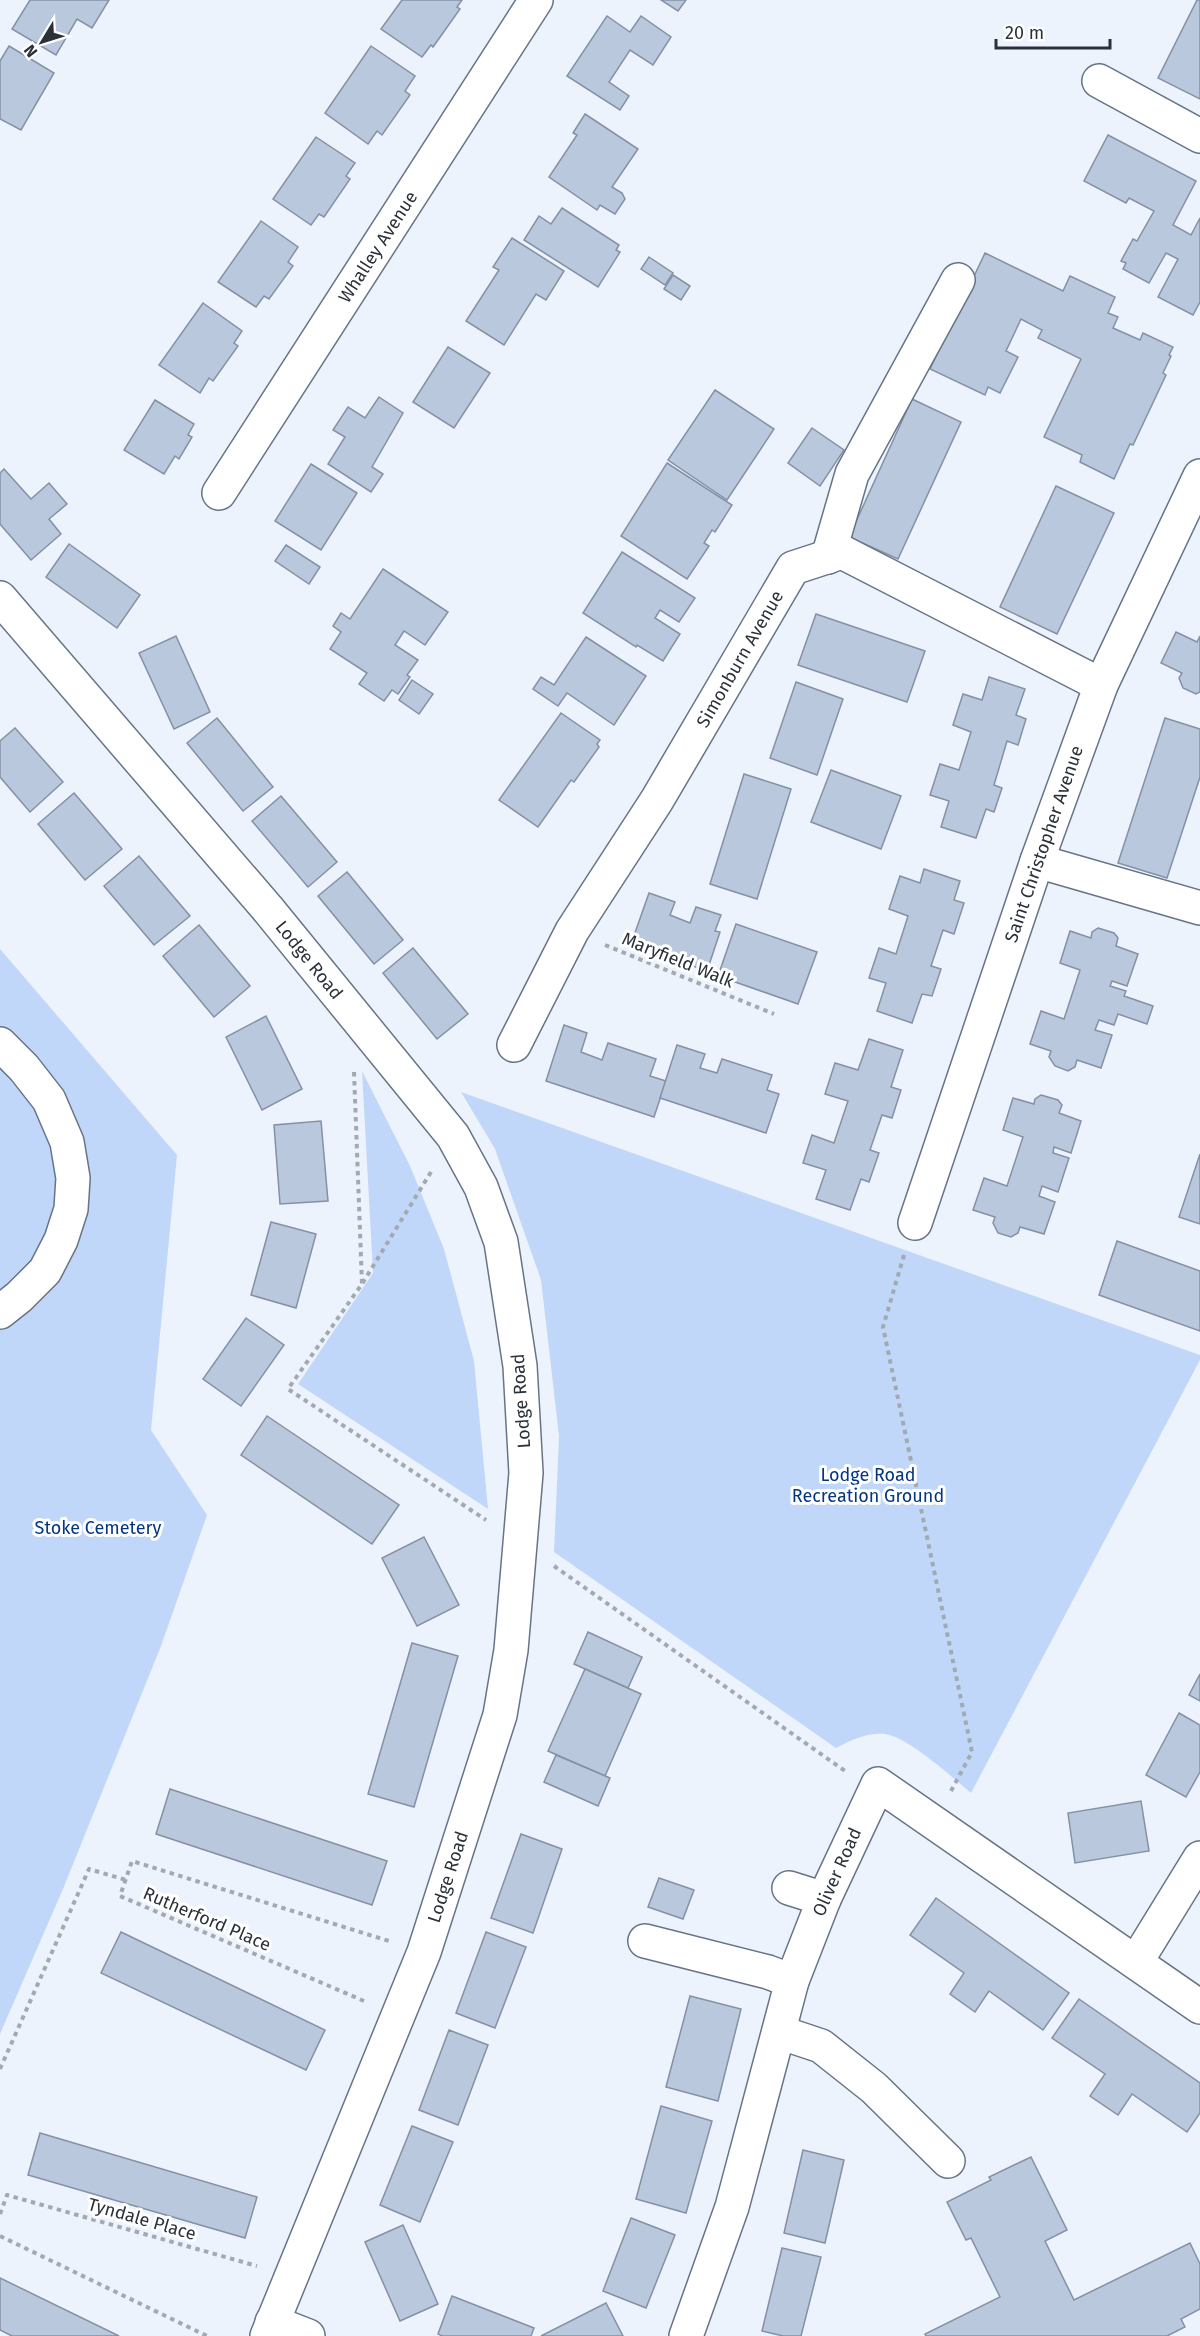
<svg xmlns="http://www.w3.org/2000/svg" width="1200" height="2336" font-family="'Fira Sans',sans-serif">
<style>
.green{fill:#c1d7fa}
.building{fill:#bac8dd;stroke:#8490a5;stroke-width:1.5}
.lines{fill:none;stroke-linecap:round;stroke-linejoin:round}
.minor-casing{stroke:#677487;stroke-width:36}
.path{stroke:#a3a9b1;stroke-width:4;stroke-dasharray:4.5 4.5;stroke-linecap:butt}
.minor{stroke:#fff;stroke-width:33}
.labels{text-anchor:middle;stroke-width:6;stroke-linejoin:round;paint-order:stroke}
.street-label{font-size:18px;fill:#2b3139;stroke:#fff}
.park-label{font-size:18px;fill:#043681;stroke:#fff}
</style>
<rect width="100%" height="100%" fill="#edf3fc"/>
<!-- green -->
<g class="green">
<polygon points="0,949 177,1155 151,1430 207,1515 161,1646 63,1889 0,2034"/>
<polygon points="362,1071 410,1166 444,1249 474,1361 488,1509 298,1384 373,1273"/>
<path d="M461 1092 1200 1355V1360L971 1793C952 1777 908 1737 885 1734 867 1732 851 1740 836 1748L554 1552 559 1436 541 1280 495 1149Z"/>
</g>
<!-- building -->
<g class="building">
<polygon points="30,0 109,0 92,28 77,19 56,55 12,29"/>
<polygon points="402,0 462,0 457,7 460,9 433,47 431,45 422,57 381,29"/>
<polygon points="661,0 686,0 678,11"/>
<polygon points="1197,0 1200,0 1200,99 1158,78"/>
<polygon points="607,16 630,32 641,16 671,37 653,65 630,50 609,82 629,96 620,110 567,76"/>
<polygon points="9,46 54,73 21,130 0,119 0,61"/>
<polygon points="371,46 415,76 405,91 410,95 382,135 377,131 368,144 325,113"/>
<polygon points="585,114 638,149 612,187 622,193 625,199 615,214 600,205 597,210 549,177 577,135 573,133"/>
<polygon points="1108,135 1196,181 1173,225 1191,235 1200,218 1200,302 1193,315 1158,297 1178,259 1166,253 1149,283 1123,269 1126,263 1121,261 1133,239 1137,241 1154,211 1129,198 1126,203 1084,181"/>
<polygon points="316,137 355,163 346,176 350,179 324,217 319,214 311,225 273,199"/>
<polygon points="562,208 619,245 616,250 620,252 598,287 524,240 539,216 551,224"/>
<polygon points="261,221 298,247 288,262 293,266 269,299 264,296 256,307 218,282"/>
<polygon points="512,238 564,271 546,300 536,294 504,345 466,321 499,270 493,267"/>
<polygon points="985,253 1063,291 1070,276 1115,297 1108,313 1118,317 1113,328 1140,340 1143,333 1173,347 1169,355 1171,356 1163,373 1166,375 1133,445 1130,444 1114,479 1080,462 1082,455 1044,437 1081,359 1038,338 1042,330 1021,319 1006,351 1018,357 1000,393 988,387 985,395 930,369"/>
<polygon points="649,257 673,273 665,285 641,269"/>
<polygon points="673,275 690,286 681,300 664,289"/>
<polygon points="203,303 242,331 234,343 238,346 213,381 209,378 200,393 159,365"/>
<polygon points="448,347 490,373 454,428 413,402"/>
<polygon points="715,390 774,429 727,500 668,460"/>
<polygon points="379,397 403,413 372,467 383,474 371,492 328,464 345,437 333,430 348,407 365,418"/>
<polygon points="912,399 961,422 898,559 849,537"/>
<polygon points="155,400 194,424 188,435 192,437 179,459 175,456 164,474 124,450"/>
<polygon points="812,428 844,450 820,486 788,463"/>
<polygon points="667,463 732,505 715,532 712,530 704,543 709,546 687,579 621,536"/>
<polygon points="311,464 357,493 321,550 275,521"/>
<polygon points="4,469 31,499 49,483 67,504 49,519 61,534 31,560 0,524 0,473"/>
<polygon points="1056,486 1114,513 1057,634 1000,607"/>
<polygon points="69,544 140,595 117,628 46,577"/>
<polygon points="286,545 320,567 309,584 275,561"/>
<polygon points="622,552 695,598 679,622 660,610 655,618 680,634 663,661 637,645 636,647 583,613"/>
<polygon points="383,569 448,612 425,645 404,631 395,645 418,660 407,675 410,677 398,694 392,690 384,701 359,684 367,673 330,649 341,632 333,626 341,613 350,619"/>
<polygon points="816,614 925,651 907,702 798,665"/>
<polygon points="1176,632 1197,642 1200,636 1200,692 1196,694 1183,688 1179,678 1182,673 1161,663"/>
<polygon points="176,636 210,712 174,729 139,653"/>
<polygon points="586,637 646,676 614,725 567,693 558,706 533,689 541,677 554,685"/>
<polygon points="989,677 1025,689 1016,715 1026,719 1018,745 1007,741 994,785 1002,788 994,812 986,809 976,838 941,827 949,801 930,795 940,764 959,770 971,732 953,725 963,694 982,700"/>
<polygon points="412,680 433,694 419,714 399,700"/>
<polygon points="796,682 843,699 817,775 770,758"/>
<polygon points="561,713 600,740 597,744 599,747 574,782 571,780 538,827 499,800"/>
<polygon points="217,718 273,787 243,811 187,743"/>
<polygon points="1165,718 1200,729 1200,777 1167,878 1118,863"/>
<polygon points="15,728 63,782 30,812 0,777 0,741"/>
<polygon points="831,770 901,796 881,849 811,822"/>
<polygon points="744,774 791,789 757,899 710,884"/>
<polygon points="74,793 122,849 85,880 38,824"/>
<polygon points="281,796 337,862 308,887 252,821"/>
<polygon points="139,856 190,916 154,945 104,886"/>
<polygon points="924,869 960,881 954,900 964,903 954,934 943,930 931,966 941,969 932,996 922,994 912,1023 877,1011 886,983 869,978 879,948 896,954 908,916 889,909 900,876 920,883"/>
<polygon points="347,872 403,940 374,964 318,896"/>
<polygon points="649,893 675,902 670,915 690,923 696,907 721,915 715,931 720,932 707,971 631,944"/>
<polygon points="736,924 817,952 798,1004 718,976"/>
<polygon points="199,925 250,986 214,1017 163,956"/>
<polygon points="1098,928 1114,933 1118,938 1116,946 1138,954 1127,986 1112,981 1110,986 1126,991 1124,996 1153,1006 1147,1024 1118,1014 1114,1025 1099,1020 1095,1030 1112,1035 1101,1068 1077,1060 1075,1067 1068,1071 1055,1066 1049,1057 1051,1051 1030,1044 1041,1011 1064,1019 1080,970 1060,963 1070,931 1091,938 1092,932"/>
<polygon points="413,948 468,1014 437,1039 383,973"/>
<polygon points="266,1016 302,1089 262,1110 226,1037"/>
<polygon points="564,1025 587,1033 581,1052 602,1060 608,1043 656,1059 650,1076 666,1081 654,1117 546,1081"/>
<polygon points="869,1039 903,1050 891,1087 901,1090 892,1118 882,1115 870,1150 879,1153 869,1182 861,1179 850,1210 816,1199 826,1170 803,1163 812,1135 834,1143 848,1101 825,1094 835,1063 858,1070"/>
<polygon points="677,1045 705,1054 700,1068 717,1073 722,1059 772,1075 767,1090 779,1094 766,1133 660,1098"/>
<polygon points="1041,1095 1058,1100 1062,1105 1059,1113 1081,1121 1071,1153 1054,1147 1053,1153 1069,1158 1058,1192 1042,1186 1039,1196 1055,1202 1044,1234 1020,1227 1018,1233 1011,1237 998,1233 993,1223 995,1217 973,1210 984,1178 1007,1186 1023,1137 1003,1130 1013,1098 1034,1104 1035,1099"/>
<polygon points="321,1121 328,1201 280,1204 274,1125"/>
<polygon points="1200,1154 1200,1224 1179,1217"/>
<polygon points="271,1222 316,1234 296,1308 251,1295"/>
<polygon points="1117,1241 1200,1271 1200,1331 1099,1295"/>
<polygon points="246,1318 284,1345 241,1406 203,1379"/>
<polygon points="267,1416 399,1505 372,1544 241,1455"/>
<polygon points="424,1537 459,1605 417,1626 382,1558"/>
<polygon points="588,1632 642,1657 628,1688 574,1664"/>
<polygon points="412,1643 458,1656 414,1807 368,1794"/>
<polygon points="585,1669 641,1694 605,1776 548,1751"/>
<polygon points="1200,1674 1200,1701 1189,1695"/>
<polygon points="1179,1713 1200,1725 1200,1772 1186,1797 1146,1775"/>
<polygon points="556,1755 610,1778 598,1806 544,1782"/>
<polygon points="170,1789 387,1861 372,1905 156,1834"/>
<polygon points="1141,1801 1149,1851 1075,1863 1068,1813"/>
<polygon points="521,1834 562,1849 533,1933 491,1918"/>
<polygon points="659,1878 694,1890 683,1919 648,1907"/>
<polygon points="936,1898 1069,1993 1043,2030 989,1991 975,2012 950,1994 964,1973 910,1935"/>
<polygon points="121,1932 325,2030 306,2070 101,1973"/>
<polygon points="486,1932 526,1947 495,2028 456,2013"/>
<polygon points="690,1996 741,2009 718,2101 666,2087"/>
<polygon points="1079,1999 1200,2083 1200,2113 1187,2132 1132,2094 1118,2115 1090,2096 1105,2074 1052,2038"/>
<polygon points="449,2030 488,2045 458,2125 419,2110"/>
<polygon points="661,2106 712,2121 686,2213 636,2199"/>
<polygon points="412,2126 453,2142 420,2222 380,2205"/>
<polygon points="40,2133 257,2197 245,2238 28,2175"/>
<polygon points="803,2150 844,2160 825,2243 784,2233"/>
<polygon points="1031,2157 1067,2230 1045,2241 1074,2300 1190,2243 1200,2264 1200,2309 1181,2319 1185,2327 1167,2336 926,2336 925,2334 1000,2297 971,2238 966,2240 947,2202 991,2180 989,2177"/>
<polygon points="631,2218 675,2235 646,2308 603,2291"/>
<polygon points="403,2225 438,2304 400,2321 365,2242"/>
<polygon points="782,2248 821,2257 801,2336 783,2336 762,2331"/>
<polygon points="0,2278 119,2336 12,2336 0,2330"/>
<polygon points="452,2296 534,2328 531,2336 442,2336 438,2334"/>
<polygon points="606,2303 623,2336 541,2336"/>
</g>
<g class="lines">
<defs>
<g id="minor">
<polyline points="1099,81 1200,136"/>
<polyline points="219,493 536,0"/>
<polyline points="828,557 852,474 958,280"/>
<polyline points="0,598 267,908 453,1136 481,1187 501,1242 520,1366 526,1473 511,1650 500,1715 424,1952 267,2336"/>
<polyline points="1037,861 1200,908"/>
<polyline points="0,1044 24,1068 49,1100 67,1142 73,1178 71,1209 61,1240 45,1271 19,1297 0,1312"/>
<polyline points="514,1045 572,931 657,800 793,568 842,552 1101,685"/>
<polyline points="915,1223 1037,861 1101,685 1200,476"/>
<polyline points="789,1888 824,1899"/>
<polyline points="645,1941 768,1972 792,1981"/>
<polyline points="1136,1962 1200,1858"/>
<polyline points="779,2032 821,2046 874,2088 948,2161"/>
<polyline points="272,2322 308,2336"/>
<polyline points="686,2336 732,2207 792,1981 824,1899 878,1784 1200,2007"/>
</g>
</defs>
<!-- minor casing -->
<use href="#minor" class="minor-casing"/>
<!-- path -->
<g class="path">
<polyline points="605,945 774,1014"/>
<polyline points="354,1072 362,1284"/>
<polyline points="431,1172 362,1284 288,1389 486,1520"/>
<polyline points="904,1255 883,1327 972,1752 951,1791"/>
<polyline points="554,1566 845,1771"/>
<polyline points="364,2001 120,1896 132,1861 389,1941"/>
<polyline points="0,2069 89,1869 126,1880"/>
<polyline points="0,2214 7,2195 257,2266"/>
<polyline points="0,2236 207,2336"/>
</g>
<!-- minor -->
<use href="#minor" class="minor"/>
</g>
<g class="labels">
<!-- street labels -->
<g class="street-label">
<text transform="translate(378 247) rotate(-57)" y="6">Whalley Avenue</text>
<text transform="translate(740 659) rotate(-60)" y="6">Simonburn Avenue</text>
<text transform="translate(1044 844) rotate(-71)" y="6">Saint Christopher Avenue</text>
<text transform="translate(309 960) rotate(51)" y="6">Lodge Road</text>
<text transform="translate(678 960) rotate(22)" y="6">Maryfield Walk</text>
<text transform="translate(521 1401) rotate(-94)" y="6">Lodge Road</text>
<text transform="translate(837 1872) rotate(-66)" y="6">Oliver Road</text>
<text transform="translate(448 1877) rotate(-72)" y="6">Lodge Road</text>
<text transform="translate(207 1919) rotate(23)" y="6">Rutherford Place</text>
<text transform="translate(142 2219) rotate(16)" y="6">Tyndale Place</text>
</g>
<!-- park labels -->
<g class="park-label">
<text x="868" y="1481">Lodge Road<tspan x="868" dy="21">Recreation Ground</tspan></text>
<text x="98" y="1534">Stoke Cemetery</text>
</g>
</g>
<!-- north arrow -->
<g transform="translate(42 42) rotate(232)" stroke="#ffffff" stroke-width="4.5" paint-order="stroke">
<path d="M0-4.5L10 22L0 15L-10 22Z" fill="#2b3139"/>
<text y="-9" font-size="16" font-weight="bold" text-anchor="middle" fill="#2b3139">N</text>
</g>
<!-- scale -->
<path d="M996 39v9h114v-9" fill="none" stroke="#2b3139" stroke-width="3"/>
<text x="1005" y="39" font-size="18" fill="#2b3139" stroke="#ffffff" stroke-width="4.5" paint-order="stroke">20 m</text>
</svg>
